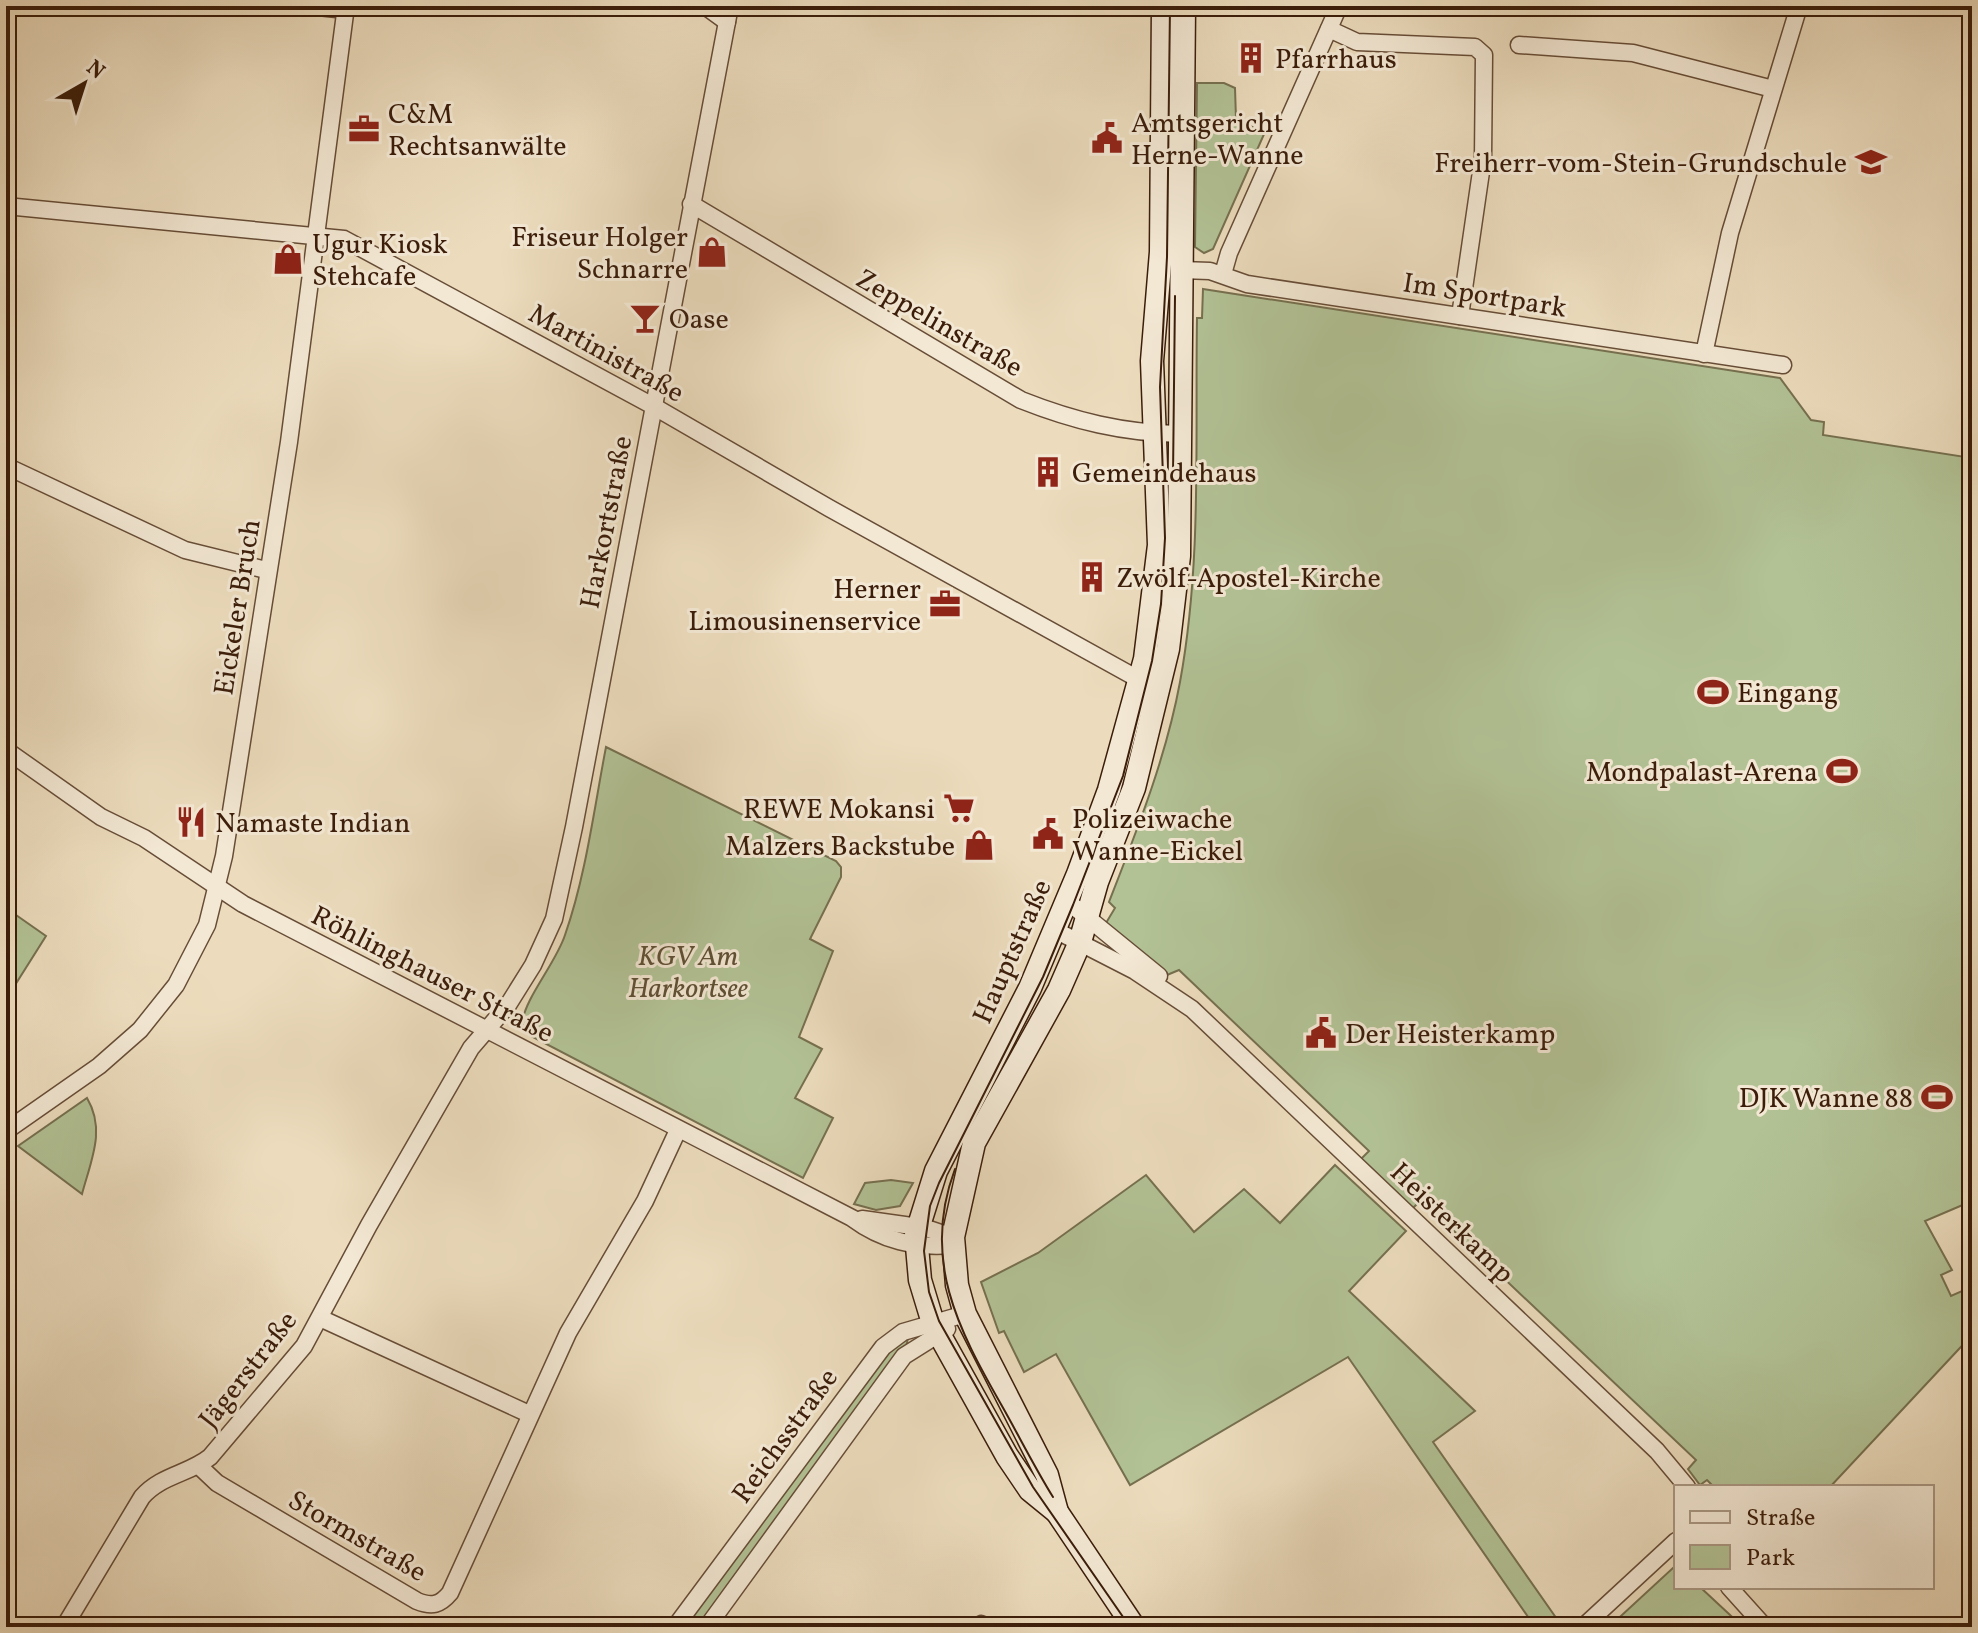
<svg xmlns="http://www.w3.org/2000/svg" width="1978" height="1633" font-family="Vollkorn,serif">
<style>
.green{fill:#b2c295;stroke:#767050;stroke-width:2}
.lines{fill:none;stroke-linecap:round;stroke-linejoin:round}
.street-casing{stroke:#674d37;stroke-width:19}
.secondary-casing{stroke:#3b1d0a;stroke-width:25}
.street{stroke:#f3e8d4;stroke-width:16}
.secondary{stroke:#f3e8d4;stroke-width:22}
.tram{stroke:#3b1d0a;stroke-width:2}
.labels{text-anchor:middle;stroke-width:6;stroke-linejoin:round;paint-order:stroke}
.poi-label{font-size:28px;fill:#3b1d0a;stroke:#f3e8d4;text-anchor:start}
.street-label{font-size:28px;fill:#3b1d0a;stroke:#f3e8d4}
.park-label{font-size:28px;font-style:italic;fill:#5f4f34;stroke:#f3e8d4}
</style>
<rect width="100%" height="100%" fill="#ecdcbd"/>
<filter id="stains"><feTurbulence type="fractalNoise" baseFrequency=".0025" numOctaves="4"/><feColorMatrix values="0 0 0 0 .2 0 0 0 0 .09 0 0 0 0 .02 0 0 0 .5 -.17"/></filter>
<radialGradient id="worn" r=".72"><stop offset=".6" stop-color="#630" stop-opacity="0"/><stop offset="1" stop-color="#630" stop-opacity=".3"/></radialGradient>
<!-- green -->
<g class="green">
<polygon points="1197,83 1224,83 1235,88 1236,119 1265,132 1213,249 1204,253 1195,247"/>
<path d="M1203 289 1780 378 1811 420 1824 422 1823 435 1972 458V1201L1925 1221 1952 1270 1941 1275 1951 1296 1962 1291C1965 1299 1972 1327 1972 1335L1830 1487H1714L1707 1480 1700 1485 1688 1469 1696 1460 1421 1200 1412 1209 1360 1160 1369 1151 1179 970 1167 975 1106 923 1115 908 1109 902C1137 830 1166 758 1180 682 1202 562 1195 440 1197 318H1202Z"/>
<path d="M606 747 836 861 841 867V877L810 939 833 951 799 1037 822 1049 795 1098 833 1118 803 1178 529 1035 522 1024C524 999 556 963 565 935 586 875 594 809 606 747Z"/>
<polygon points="6,908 46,936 10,993 6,990"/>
<path d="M87 1098C106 1130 91 1160 82 1194L18 1146Z"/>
<polygon points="1335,1165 1406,1231 1349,1291 1475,1411 1433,1442 1559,1622 1552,1627 1535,1627 1348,1357 1130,1485 1056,1354 1024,1372 1004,1331 999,1333 981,1282 1038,1253 1146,1175 1194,1232 1244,1189 1280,1223"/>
<polygon points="891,1180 913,1183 900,1206 876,1210 854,1204 865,1183"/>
<polygon points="908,1338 906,1347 700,1627 682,1627 878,1361"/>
<polygon points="1674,1567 1676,1587 1700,1587 1743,1627 1609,1627"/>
</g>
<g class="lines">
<defs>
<g id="street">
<polyline points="309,6 346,10"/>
<polyline points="705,6 727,22"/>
<polyline points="1329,29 1357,42 1475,47 1484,55 1483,158 1460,316"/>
<polyline points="1519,45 1633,53 1773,89"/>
<path d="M691 204 1021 400C1074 421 1123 433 1180 434"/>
<polyline points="6,206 344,239 653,406 829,508 1140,680"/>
<polyline points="1181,270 1210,271 1247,284 1783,365"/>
<polyline points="1223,274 1229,253 1339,6"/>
<polyline points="1704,354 1730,233 1799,6"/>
<polyline points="6,466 185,550 266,570"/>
<path d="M6 750 101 817 144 838 243 904 852 1218C883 1241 915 1248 952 1245"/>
<polyline points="1067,901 1159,976"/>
<polyline points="1055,930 1135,971 1192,1009 1657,1451 1687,1487"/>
<polyline points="6,1131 99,1066 140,1030 176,985 207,925 224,856 289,442 346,6"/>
<polyline points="862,1219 926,1228 953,1237"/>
<polyline points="320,1318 529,1414"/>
<path d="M199 1466 217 1483 417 1601C432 1607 440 1605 450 1593L568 1333 645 1201 678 1130"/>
<polyline points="1729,1587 1765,1627"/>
<polyline points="6,1626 8,1627"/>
<path d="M64 1627 142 1497C161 1475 189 1474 210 1457L304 1346 369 1225 471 1048 508 1005 533 965 554 919 574 827 730 6"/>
<polyline points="675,1627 883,1347 903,1332 965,1314"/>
<polyline points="707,1627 904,1356 947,1329"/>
<polyline points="979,1627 981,1624"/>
<polyline points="1583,1627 1676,1541"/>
</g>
<g id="secondary">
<polyline points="1057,1512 1030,1490 1007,1456 933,1323 920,1280 916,1235 936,1171 1030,988 1078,874 1109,790 1145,659 1159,545 1152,361 1161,252 1163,6"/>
<polyline points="1134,1627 1057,1512 1047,1475 965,1314 957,1285 953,1237 974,1143 1059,990 1080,942 1097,882 1134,788 1168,649 1179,556 1184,6"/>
</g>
</defs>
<!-- street casing -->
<use href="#street" class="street-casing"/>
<!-- secondary casing -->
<use href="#secondary" class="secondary-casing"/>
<!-- street -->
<use href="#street" class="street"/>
<!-- secondary -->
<use href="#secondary" class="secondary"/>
<!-- tram -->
<g class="tram">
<polyline points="1173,476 1175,296"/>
<path d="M955 1169C921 1259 958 1329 1002 1406 1019 1436 1035 1468 1053 1497"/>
<polyline points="1130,1627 1033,1487 939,1321 929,1292 924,1251 930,1206 939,1183 1043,977 1073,905 1123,776 1152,661 1161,604 1165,538 1160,387 1167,257 1170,6"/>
</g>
</g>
<!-- icons -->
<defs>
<symbol id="building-bare" viewBox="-9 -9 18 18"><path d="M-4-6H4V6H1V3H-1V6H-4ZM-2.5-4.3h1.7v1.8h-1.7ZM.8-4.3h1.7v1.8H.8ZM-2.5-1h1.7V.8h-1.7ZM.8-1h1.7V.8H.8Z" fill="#8f2418" stroke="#f3e8d4" stroke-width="2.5" paint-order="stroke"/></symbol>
<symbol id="office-bare" viewBox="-9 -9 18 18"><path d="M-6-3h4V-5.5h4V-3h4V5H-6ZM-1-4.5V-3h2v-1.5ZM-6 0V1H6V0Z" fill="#8f2418" stroke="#f3e8d4" stroke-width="2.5" paint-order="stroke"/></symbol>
<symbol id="civic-bare" viewBox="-9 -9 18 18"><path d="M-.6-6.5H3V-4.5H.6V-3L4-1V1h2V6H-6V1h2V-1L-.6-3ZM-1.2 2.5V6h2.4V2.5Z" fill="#8f2418" stroke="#f3e8d4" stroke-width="2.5" paint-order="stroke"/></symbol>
<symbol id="school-bare" viewBox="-9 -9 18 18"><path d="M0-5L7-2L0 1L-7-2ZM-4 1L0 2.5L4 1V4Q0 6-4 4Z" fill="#8f2418" stroke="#f3e8d4" stroke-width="2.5" paint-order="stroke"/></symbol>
<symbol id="shop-bare" viewBox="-9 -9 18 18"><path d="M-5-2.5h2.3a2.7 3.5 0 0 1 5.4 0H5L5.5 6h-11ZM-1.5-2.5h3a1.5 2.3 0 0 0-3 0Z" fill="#8f2418" stroke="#f3e8d4" stroke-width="2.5" paint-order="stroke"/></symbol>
<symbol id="bar-bare" viewBox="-9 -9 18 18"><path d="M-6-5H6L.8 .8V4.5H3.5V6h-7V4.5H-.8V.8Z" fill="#8f2418" stroke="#f3e8d4" stroke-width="2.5" paint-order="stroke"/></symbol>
<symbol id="stadium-bare" viewBox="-9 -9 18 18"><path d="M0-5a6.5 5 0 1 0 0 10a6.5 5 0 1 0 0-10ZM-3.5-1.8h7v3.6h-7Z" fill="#8f2418" stroke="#f3e8d4" stroke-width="2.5" paint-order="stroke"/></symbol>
<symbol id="supermarket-bare" viewBox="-9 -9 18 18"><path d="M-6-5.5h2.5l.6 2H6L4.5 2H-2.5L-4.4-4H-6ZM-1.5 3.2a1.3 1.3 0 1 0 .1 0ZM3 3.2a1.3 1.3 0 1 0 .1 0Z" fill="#8f2418" stroke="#f3e8d4" stroke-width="2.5" paint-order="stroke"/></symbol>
<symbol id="restaurant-bare" viewBox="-9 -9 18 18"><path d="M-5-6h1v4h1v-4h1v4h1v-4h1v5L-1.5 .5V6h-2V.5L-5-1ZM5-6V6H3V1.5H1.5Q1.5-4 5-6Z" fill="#8f2418" stroke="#f3e8d4" stroke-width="2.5" paint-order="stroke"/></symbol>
</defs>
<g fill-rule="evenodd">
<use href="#building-bare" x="1229" y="36" width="44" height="44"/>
<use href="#office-bare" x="342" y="107" width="44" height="44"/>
<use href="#civic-bare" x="1085" y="116" width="44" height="44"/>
<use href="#school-bare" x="1849" y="140" width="44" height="44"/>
<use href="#shop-bare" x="690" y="230" width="44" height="44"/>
<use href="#shop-bare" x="266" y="237" width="44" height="44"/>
<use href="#bar-bare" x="623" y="296" width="44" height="44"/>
<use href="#building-bare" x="1026" y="450" width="44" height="44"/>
<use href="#building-bare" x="1070" y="555" width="44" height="44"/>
<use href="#office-bare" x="923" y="582" width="44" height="44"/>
<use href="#stadium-bare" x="1691" y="670" width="44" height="44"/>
<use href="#stadium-bare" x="1820" y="749" width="44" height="44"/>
<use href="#supermarket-bare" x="937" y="786" width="44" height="44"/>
<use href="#restaurant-bare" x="169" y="800" width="44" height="44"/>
<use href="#civic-bare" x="1026" y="812" width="44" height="44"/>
<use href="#shop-bare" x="957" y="823" width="44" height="44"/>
<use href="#civic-bare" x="1299" y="1011" width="44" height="44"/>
<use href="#stadium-bare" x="1915" y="1075" width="44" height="44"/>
</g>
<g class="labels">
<!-- poi labels -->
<g class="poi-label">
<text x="1275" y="68">Pfarrhaus</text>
<text x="388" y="123">C&amp;M<tspan x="388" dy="32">Rechtsanwälte</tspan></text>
<text x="1131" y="132">Amtsgericht<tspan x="1131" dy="32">Herne-Wanne</tspan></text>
<text x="1847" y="172" text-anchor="end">Freiherr-vom-Stein-Grundschule</text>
<text x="688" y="246" text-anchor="end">Friseur Holger<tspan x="688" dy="32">Schnarre</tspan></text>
<text x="312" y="253">Ugur Kiosk<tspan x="312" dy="32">Stehcafe</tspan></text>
<text x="669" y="328">Oase</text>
<text x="1072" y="482">Gemeindehaus</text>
<text x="1116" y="587">Zwölf-Apostel-Kirche</text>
<text x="921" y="598" text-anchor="end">Herner<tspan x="921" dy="32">Limousinenservice</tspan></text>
<text x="1737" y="702">Eingang</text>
<text x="1818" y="781" text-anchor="end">Mondpalast-Arena</text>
<text x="935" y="818" text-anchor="end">REWE Mokansi</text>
<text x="1072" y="828">Polizeiwache<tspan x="1072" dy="32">Wanne-Eickel</tspan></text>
<text x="215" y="832">Namaste Indian</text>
<text x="955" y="855" text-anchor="end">Malzers Backstube</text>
<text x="1345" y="1043">Der Heisterkamp</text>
<text x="1913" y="1107" text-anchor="end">DJK Wanne 88</text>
</g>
<!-- street labels -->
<g class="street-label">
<text transform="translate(1485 294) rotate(9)" y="10">Im Sportpark</text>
<text transform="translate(940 322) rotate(30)" y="10">Zeppelinstraße</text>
<text transform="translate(607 352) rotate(29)" y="10">Martinistraße</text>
<text transform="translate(605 522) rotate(-79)" y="10">Harkortstraße</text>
<text transform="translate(236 607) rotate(-81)" y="10">Eickeler Bruch</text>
<text transform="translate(1011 951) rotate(-66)" y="10">Hauptstraße</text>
<text transform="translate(433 973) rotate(27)" y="10">Röhlinghauser Straße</text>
<text transform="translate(1453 1222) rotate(44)" y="10">Heisterkamp</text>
<text transform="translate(247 1369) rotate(-52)" y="10">Jägerstraße</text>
<text transform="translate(784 1435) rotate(-54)" y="10">Reichsstraße</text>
<text transform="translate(358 1535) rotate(30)" y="10">Stormstraße</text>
</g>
<!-- park labels -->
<g class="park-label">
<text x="688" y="965">KGV Am<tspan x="688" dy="32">Harkortsee</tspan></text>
</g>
</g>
<!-- margin -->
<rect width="1978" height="1633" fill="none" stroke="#ecdcbd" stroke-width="32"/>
<rect x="8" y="8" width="1962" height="1617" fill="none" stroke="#3b1d0a" stroke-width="4"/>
<rect x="16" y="16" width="1946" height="1601" fill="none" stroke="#3b1d0a" stroke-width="2"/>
<!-- legend -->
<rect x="1674" y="1485" width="260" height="104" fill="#f3e8d4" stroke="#a99783" stroke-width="2"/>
<rect x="1690" y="1511" width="40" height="12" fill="#f3e8d4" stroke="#a99783" stroke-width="2"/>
<text x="1746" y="1525" font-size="24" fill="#3b1d0a">Straße</text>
<rect x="1690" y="1545" width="40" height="24" fill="#b2c295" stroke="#a99783" stroke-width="2"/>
<text x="1746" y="1565" font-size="24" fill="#3b1d0a">Park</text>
<!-- north arrow -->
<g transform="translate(84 84) rotate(39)" stroke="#f3e8d4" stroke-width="6" paint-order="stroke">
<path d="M0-6L14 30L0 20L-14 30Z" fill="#3b1d0a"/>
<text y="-12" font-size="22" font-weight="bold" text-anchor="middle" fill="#3b1d0a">N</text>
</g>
<rect width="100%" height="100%" filter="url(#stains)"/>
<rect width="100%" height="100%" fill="url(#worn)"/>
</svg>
